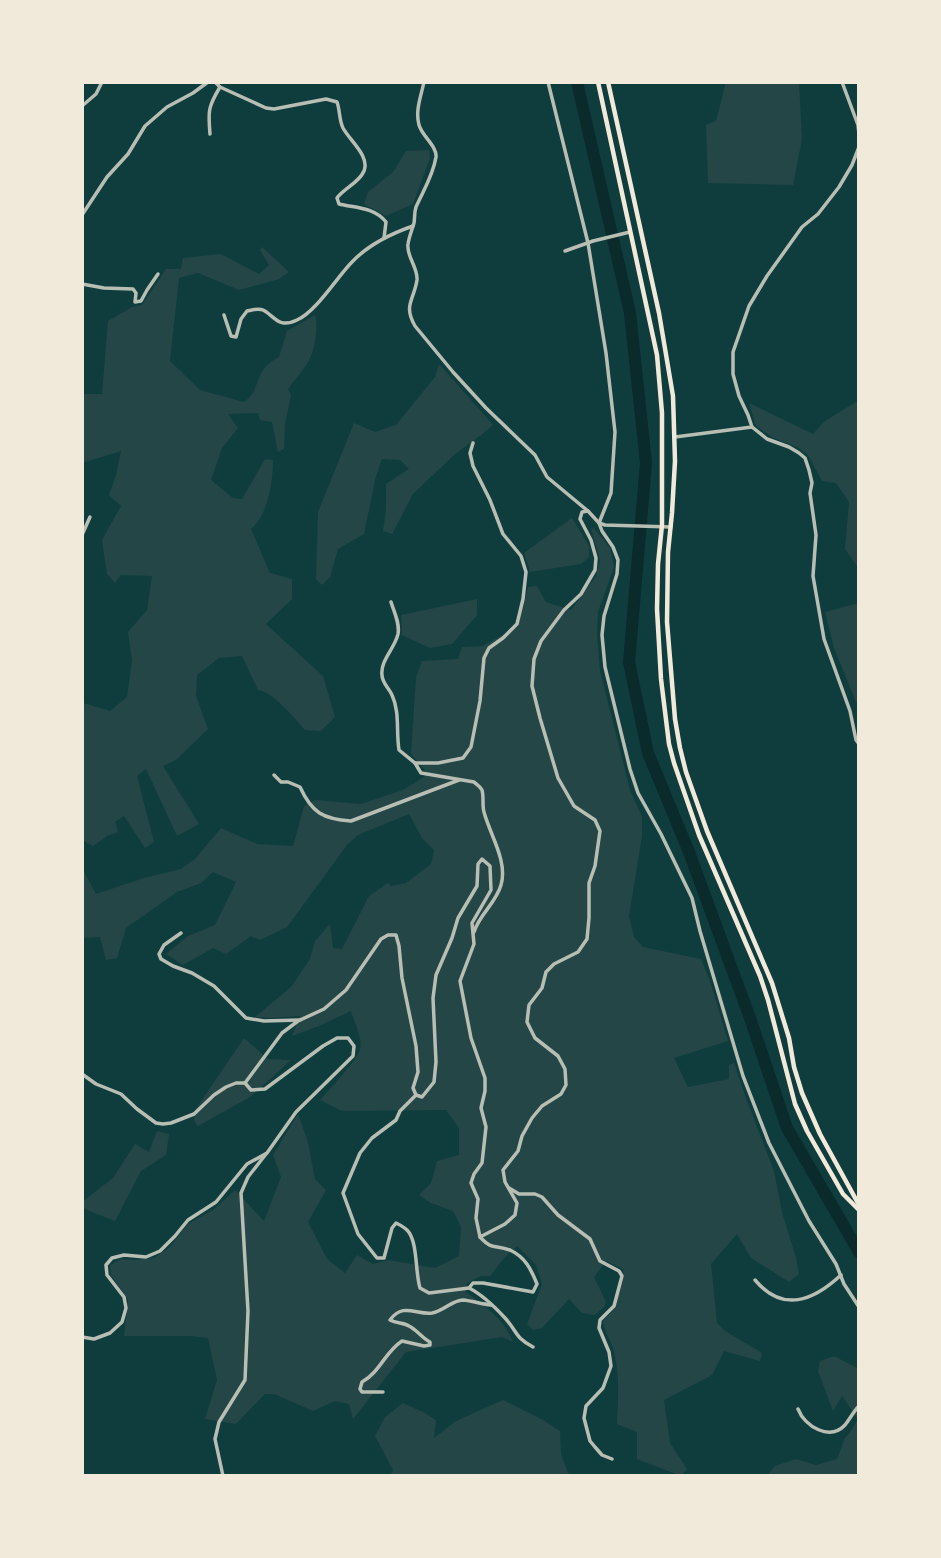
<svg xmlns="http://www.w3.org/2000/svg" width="941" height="1558" font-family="Literata,serif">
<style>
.green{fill:#244646}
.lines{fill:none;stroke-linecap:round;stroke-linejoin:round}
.river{stroke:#0a2a2b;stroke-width:12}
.minor{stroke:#b8beb3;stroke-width:3.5}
.tertiary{stroke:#b8beb3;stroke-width:3.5}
.secondary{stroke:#f1e9da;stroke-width:4.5}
</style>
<rect width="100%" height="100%" fill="#0f3d3e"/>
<!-- green -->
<g class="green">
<polygon points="726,82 799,82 802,139 793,185 708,183 706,125 716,121"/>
<polygon points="429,150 430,158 413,204 386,216 364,204 368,192 393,172 406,151"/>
<path d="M262 247 289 272 279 279 239 290 198 273 179 278 170 361 200 390 244 402C262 391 252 370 279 357L287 331 315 315C317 321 316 326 316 333 314 360 304 368 288 389L291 395 285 424 284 449 278 452 272 422 260 420 258 413 228 414 238 428 222 448 211 480 233 498 242 499 265 459 273 460C273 482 268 515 251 529L270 573 292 579V599L266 624 323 676 335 717 321 731 305 730C294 718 275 693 258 690L242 656 219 658 197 675 196 696 208 729 176 760 163 766 199 824 177 836 146 769 137 776 154 842 145 848 124 816 115 822 118 832 107 836 93 846 82 840V704L83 703 110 711 127 697 132 661 128 632 147 610 152 576 121 575 115 583 107 574 102 540 121 506 109 495 116 475 121 451 82 463V394H102L108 321 132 307 142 305 166 269H181L183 258 221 254 259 274 269 265 260 250Z"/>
<polygon points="439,364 493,425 481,435 455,454 413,494 392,534 383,531 386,510 386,484 409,469 400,460 382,459 376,476 364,534 338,549 330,577 322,585 316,579 318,512 354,423 375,432 396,425 435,377"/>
<polygon points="859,400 859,569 845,549 849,502 836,483 822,481 808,455 797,447 772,437 756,426 749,403 813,434 825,421"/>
<polygon points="572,518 589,546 589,557 581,564 530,572 524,553"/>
<path d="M594 528 610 548 614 567 598 612 597 634 600 671 630 790 642 817V836L629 916 634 937 643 947 701 959 710 981 728 1041 674 1058 688 1087 729 1079V1065L734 1063 747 1101 774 1171 782 1212 796 1258 799 1274 789 1282 751 1258 737 1234 711 1264 717 1323 725 1331 762 1353 760 1361 724 1351 712 1375 664 1400 670 1443 687 1469 681 1476 637 1459V1432L617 1424C618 1400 620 1376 614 1352 612 1341 604 1333 603 1321L615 1308 624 1277 623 1269 606 1261 594 1277 606 1302 604 1307 595 1315 582 1313 569 1299 542 1328 533 1330 527 1324 542 1284 536 1265 517 1246 504 1258 490 1276H481L467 1283 466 1292C486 1307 503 1318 513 1342L502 1337 406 1352 353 1419 349 1404 335 1401 313 1411 274 1394H265L236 1424 205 1419 217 1380 208 1338 190 1336H124L128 1300 111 1275 110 1265 121 1259 133 1260 154 1258 169 1248 188 1224 213 1210 235 1190 264 1221 281 1177 273 1155 298 1114 308 1142 315 1179 326 1190 308 1222 327 1259 345 1273 357 1255 373 1264 388 1260 435 1268 459 1256 461 1227 453 1211 431 1203 419 1195 431 1183 437 1161 459 1155V1128L446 1110 342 1111 320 1100C329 1090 357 1060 360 1050 363 1038 354 1022 351 1011L319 1026 292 1036 300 1016 273 1018 255 1017 291 987 310 959 315 941 330 924 333 948 342 949 369 896 388 883 391 886 406 883 431 864 434 850 422 838 409 814 358 835 347 845 287 927 260 940 251 936 226 954 213 948 183 965 166 954 188 936 215 925 236 882 213 872 201 883 177 892 126 928 117 958 106 960 100 937 82 938V868L96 894 144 878 181 869 195 859 221 828 257 844 293 846 304 806 315 800 361 804 403 790 424 777 425 770 411 754 416 677 422 661 458 659 462 647 482 646 518 627 528 587 537 586 546 602 571 610 596 576 600 560 591 529Z"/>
<polygon points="477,599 477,615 452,644 430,648 402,635 401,615"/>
<polygon points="859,603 859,709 834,648 825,612"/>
<polygon points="244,1038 268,1059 291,1060 250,1097 198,1126 194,1121 195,1110"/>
<polygon points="157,1131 169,1134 166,1155 141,1171 115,1221 82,1208 82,1202 113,1178 135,1144 149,1152"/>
<polygon points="834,1356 859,1369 859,1476 766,1476 775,1466 796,1459 816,1465 837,1459 845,1438 851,1431 858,1419 842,1396 833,1411 818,1371 820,1361"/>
<polygon points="503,1400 543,1420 560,1431 561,1454 568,1473 574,1476 390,1476 393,1470 375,1436 385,1417 403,1403 423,1412 436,1420 434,1438 456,1421"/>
</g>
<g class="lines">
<!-- river -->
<polyline class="river" points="577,82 630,313 646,463 629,662 648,753 689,852 750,1018 787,1128 859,1252"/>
<!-- minor -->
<g class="minor">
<path d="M215 82 220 87 266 108 274 109 326 99 337 102C340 110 339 120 343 128 350 141 370 156 364 171 359 183 344 188 337 198L339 204C355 208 374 207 386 222L384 238"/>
<path d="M424 82C421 96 415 111 419 125 422 136 437 146 436 157 433 176 423 191 416 207 414 213 415 218 414 223 412 230 409 237 408 244 406 256 418 267 417 280 414 300 403 305 415 326L453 372 486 408 535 455 547 477 588 511"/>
<polyline points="548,82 588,243 606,353 615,432 611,493 599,523 602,531 613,547 618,560 617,574 604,616 602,635 605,667 630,769 638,793 661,834 692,898 700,931 743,1076 769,1143 809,1221 836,1264 844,1284 859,1307"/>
<polyline points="842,82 858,125 859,134"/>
<polyline points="82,106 96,94 102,82"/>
<path d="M210 134C208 111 208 107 220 87"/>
<polyline points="82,215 107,177 128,154 145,126 167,107 193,93 208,82"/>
<polyline points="565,251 593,241 630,232"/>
<polyline points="82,284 104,288 133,289 136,293 135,302 141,301 147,290 158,274"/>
<path d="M224 315 231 336 236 337 241 319 247 311C252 310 258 308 263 310 275 316 278 329 297 320 316 312 337 277 352 262 369 244 390 234 413 226"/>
<polyline points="752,427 767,439 789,447 799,453 805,458 809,470 812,483 810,493 816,535 813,576 824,639 850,711 856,740 859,744"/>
<polyline points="675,437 752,427 748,415 739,396 733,374 733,352 749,306 767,276 802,227 818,214 839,187 852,165 859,147"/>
<polyline points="82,535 90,517"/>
<path d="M391 602C394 612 400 623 398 634 395 648 380 661 382 675 382 683 389 688 392 695 400 712 396 732 399 750L415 763 421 773 474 782C477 785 480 786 482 790 484 797 482 805 484 812 490 835 508 861 501 885 496 903 479 915 474 932"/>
<polyline points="415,763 438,763 463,758 471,747 480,701 484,658 489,648 503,638 517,624 523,599 526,572 521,556 503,534 490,500 473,466 470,453 473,443"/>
<path d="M274 775 281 782H288L300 787C312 813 323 819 351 821L459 780"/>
<polyline points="181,933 164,945 159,954 161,959 173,966 192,973 214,986 246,1018 264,1021 300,1020"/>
<polyline points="82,1074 96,1084 121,1094 137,1109 156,1123 163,1124 171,1123 194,1114 214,1095 226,1087 236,1083 245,1083"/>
<path d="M416 1095 400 1111 396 1120 372 1138 360 1153 343 1193 358 1234 377 1258H384L392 1228 396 1223C400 1225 404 1227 407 1230 418 1241 415 1272 420 1288L429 1293 469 1288"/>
<polyline points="509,1188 519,1194 535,1194 542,1197 558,1215 590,1239 600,1261 619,1271 622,1276 614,1306 600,1320 599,1328 609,1352 611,1366 603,1388 586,1406 584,1418 590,1441 595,1447 602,1455 612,1459"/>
<path d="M480 1237C493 1251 494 1244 510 1250 525 1257 531 1269 537 1284L533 1292 483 1283H473L469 1288C483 1295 494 1306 505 1318 517 1331 515 1338 533 1347"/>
<path d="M755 1280C783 1313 813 1301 841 1275"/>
<path d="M383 1392H362L360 1389 362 1382C380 1372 385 1352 402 1341L424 1346 430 1345V1342C422 1338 417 1330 409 1326 403 1322 397 1324 390 1320 403 1302 416 1315 432 1313 444 1311 452 1300 463 1300 472 1301 482 1304 491 1305"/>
<path d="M798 1409C805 1427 830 1441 845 1425 850 1419 853 1412 859 1406"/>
<polyline points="223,1476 215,1439 219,1422 245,1380 248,1311 241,1193 248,1177 266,1154"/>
</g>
<!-- tertiary -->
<polyline class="tertiary" points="82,1337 94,1339 110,1333 122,1322 126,1308 124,1297 107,1275 106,1265 112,1258 124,1255 146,1257 160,1251 175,1236 188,1220 216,1202 247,1164 267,1153 296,1112 353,1056 354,1046 348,1038 337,1038 323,1046 265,1089 251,1090 245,1083 282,1033 298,1021 324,1009 346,990 381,939 388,935 396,935 399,946 402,978 416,1046 418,1072 413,1088 416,1095 422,1097 434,1082 436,1062 433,998 436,975 452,938 458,918 477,886 478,864 482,859 490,866 491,890 472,923 474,944 460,981 471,1038 485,1078 485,1091 481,1108 486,1127 482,1163 474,1174 471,1183 478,1199 476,1218 480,1237 505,1224 515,1215 517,1203 505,1182 503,1170 518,1151 522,1136 532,1118 542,1106 561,1094 566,1085 565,1069 558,1056 535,1038 527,1022 529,1005 542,988 546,972 554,964 578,952 587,939 589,918 589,883 595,866 600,831 595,820 574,806 558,778 540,718 532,686 534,659 541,641 564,610 581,594 595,570 596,558 591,540 580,519 582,512 588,511 599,523 605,525 671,527"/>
<!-- secondary -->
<g class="secondary">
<polyline points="598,82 657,355 662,413 662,525 658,564 657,609 661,679 669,744 674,763 699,835 760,976 768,1000 795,1104 807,1131 843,1194 859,1210"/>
<polyline points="608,82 659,313 673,396 675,461 672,513 668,552 667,622 675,719 680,748 686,772 707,831 772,983 789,1038 794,1067 802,1093 820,1134 859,1205"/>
</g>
</g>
<!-- border -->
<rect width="941" height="1558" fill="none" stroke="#f1e9da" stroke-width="168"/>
</svg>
